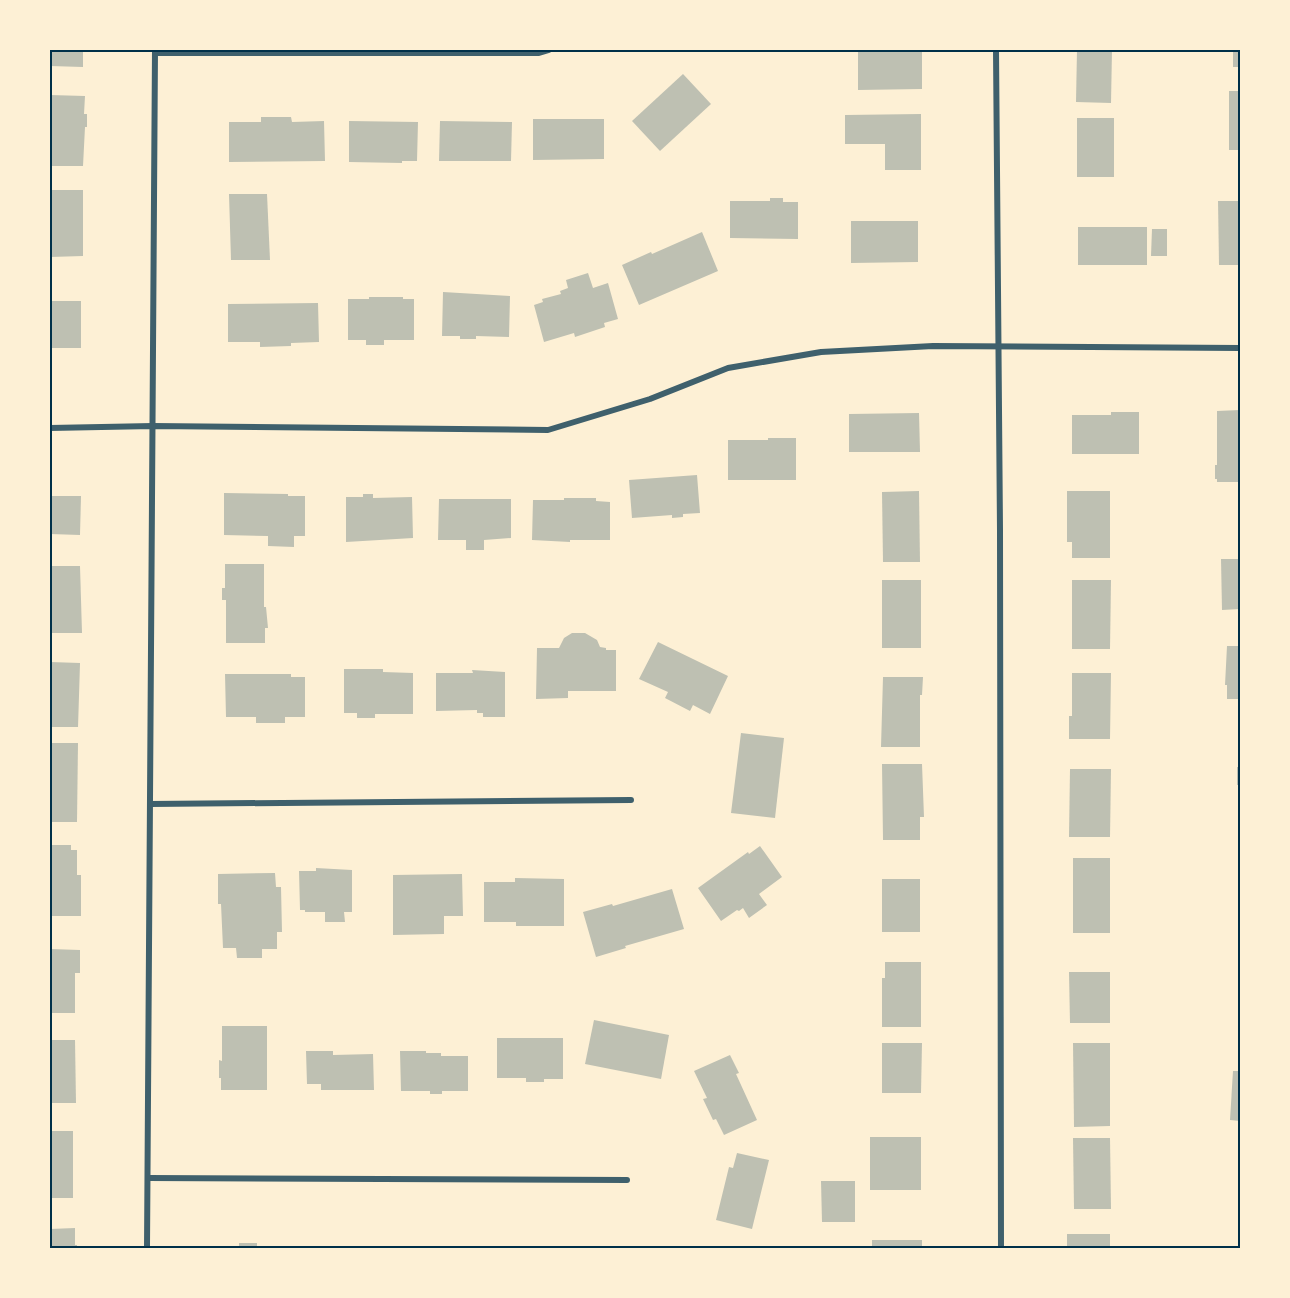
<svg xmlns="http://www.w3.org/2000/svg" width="1290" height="1298" font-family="'Roboto Condensed',sans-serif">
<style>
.building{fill:#bec0b2}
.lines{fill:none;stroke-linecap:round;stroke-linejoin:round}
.minor{stroke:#3f606c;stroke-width:6}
.neatline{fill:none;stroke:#003049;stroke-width:2}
</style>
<rect width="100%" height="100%" fill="#fdf0d5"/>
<!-- building -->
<g class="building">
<polygon points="50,50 83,50 83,67 50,66"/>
<polygon points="858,50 922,50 922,89 858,90"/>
<polygon points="1077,50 1112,50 1111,103 1076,102"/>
<rect x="1233" y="50" width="7" height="17"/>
<polygon points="683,74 711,104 660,151 632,121"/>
<rect x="1229" y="91" width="11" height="59"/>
<polygon points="50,95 85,96 84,114 87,114 87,127 85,127 83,166 50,166"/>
<polygon points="921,114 921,170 885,170 885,144 845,144 845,115"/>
<polygon points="261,117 291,117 292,122 324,121 325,161 229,162 229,122 261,122"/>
<rect x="1077" y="118" width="37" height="59"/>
<polygon points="533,119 604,119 604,159 533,160"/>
<polygon points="349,121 418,122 417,161 402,161 402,163 349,162"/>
<polygon points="440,121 512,122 511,161 439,161"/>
<polygon points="50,190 83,190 83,256 50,257"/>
<polygon points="229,194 267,194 270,260 231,260"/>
<polygon points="770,198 783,198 783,202 798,202 798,239 730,238 730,201 770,201"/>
<polygon points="1218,201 1240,201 1240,265 1219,265"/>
<polygon points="851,221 918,221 918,262 851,263"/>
<rect x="1078" y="227" width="69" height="38"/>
<polygon points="1152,229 1167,229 1167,256 1151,256"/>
<polygon points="702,232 718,271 639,305 622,265 651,252 652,254"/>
<polygon points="588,273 593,288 608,283 618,319 604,323 605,327 575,337 574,333 544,342 534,305 543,302 542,299 561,294 560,291 568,288 566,280"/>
<polygon points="443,292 510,296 509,337 476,336 476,339 460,339 460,336 442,336"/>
<polygon points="369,297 403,297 403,299 414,299 414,340 384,340 384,345 366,345 366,340 348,340 348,299 369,299"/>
<rect x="50" y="301" width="31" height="47"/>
<polygon points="318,303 319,342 291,343 291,346 260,347 260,342 228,342 228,304"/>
<polygon points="1240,410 1240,482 1217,482 1217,479 1215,479 1215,465 1217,465 1217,411"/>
<polygon points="1111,412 1139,412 1139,454 1072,454 1072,415 1111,415"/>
<polygon points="919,413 920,452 849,452 849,414"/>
<polygon points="768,438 796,438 796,480 728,480 728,440 768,440"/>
<polygon points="697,475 700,513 683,514 683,517 672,518 672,515 632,518 629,480"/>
<polygon points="919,491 920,562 883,562 882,492"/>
<polygon points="1067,491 1110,491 1110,558 1072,558 1072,542 1067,542"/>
<polygon points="224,493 288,494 288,496 305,496 305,536 294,536 294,547 268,546 268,536 224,535"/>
<polygon points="363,494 373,494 373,498 412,497 413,538 346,542 346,497 363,497"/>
<polygon points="50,496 81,496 80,535 50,534"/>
<polygon points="564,498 596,498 596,501 610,502 610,540 570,540 570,542 532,540 533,500 564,500"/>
<polygon points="439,499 511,499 511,538 484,540 484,550 466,550 466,540 438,540"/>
<polygon points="1221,559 1240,559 1240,609 1222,610"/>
<polygon points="225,564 264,564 264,607 266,607 268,628 265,628 265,643 226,643 226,600 222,600 222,588 225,588"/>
<polygon points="50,566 80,566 82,633 50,633"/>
<rect x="882" y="580" width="39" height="68"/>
<polygon points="1072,580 1111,580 1110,649 1072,649"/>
<polygon points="572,633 585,633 597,640 600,647 606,648 606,650 616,650 616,691 568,691 568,698 536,699 537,648 559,648 564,638"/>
<polygon points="658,642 728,676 710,714 693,705 690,711 665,698 668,692 639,679"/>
<polygon points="1227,646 1240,646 1240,699 1227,699 1227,685 1225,685"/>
<polygon points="50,662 80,663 78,727 50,727"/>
<polygon points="344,669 383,669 383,672 413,673 413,714 375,714 375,718 357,718 357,713 344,713"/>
<polygon points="472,670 505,672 505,717 483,717 483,713 477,713 477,710 436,711 436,673 473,673"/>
<polygon points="1072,673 1111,673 1110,739 1069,739 1069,716 1072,716"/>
<polygon points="225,674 291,674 291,677 305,677 305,717 285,717 285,723 256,723 256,717 226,717"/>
<polygon points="883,677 923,677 922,695 920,695 920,747 881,747"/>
<polygon points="741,733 784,738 775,818 731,813"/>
<polygon points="50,743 78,743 77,822 50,822"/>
<polygon points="882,764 922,764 924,817 920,817 920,840 883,840"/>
<rect x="1237" y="767" width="3" height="18"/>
<polygon points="1070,769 1111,769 1110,837 1069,837"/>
<polygon points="51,845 71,845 71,850 77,850 77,875 81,875 81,916 50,916"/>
<polygon points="760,846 782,877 759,894 767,905 749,918 743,908 739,911 737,910 721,921 698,888 748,852 749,854"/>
<rect x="1073" y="858" width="37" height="75"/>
<polygon points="316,868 352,870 352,912 344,912 345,922 325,922 325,912 305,912 305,910 300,910 299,871 316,871"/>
<polygon points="275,873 276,887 281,887 282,932 277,932 277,949 262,949 262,958 237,958 236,948 223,948 221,904 218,904 218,874"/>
<polygon points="462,874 463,916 444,916 444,934 393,935 393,875"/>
<polygon points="515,878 564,879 564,926 516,926 516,922 484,922 484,882 515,882"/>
<rect x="882" y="879" width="38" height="53"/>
<polygon points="672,889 684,929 625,946 626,948 596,957 583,912 612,904 613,906"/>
<polygon points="50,949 80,950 80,973 75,973 75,1013 50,1013"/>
<polygon points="885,962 921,962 921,1027 882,1027 882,978 885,978"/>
<polygon points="1069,972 1110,972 1110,1023 1070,1023"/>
<polygon points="594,1020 669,1035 661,1079 585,1064"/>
<polygon points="222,1026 267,1026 267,1090 221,1090 221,1078 219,1078 219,1060 222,1061"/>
<polygon points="497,1038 563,1038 563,1079 544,1079 544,1082 526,1082 526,1078 497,1078"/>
<polygon points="50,1040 75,1040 76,1103 50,1103"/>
<polygon points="882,1043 922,1043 921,1093 882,1093"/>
<polygon points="1073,1043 1110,1043 1110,1126 1074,1127"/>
<polygon points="306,1051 333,1051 333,1055 373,1054 374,1090 321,1090 321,1084 307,1084"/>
<polygon points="400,1051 426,1051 426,1053 441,1053 441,1056 468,1056 468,1091 442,1091 442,1094 430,1094 430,1091 401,1091"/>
<polygon points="730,1055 739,1073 736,1074 757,1120 724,1135 716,1119 713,1120 703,1099 707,1098 694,1071"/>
<polygon points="1233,1071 1240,1071 1240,1121 1230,1120"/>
<rect x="50" y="1131" width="23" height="67"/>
<rect x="870" y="1137" width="51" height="53"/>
<polygon points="1073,1138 1110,1138 1111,1209 1074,1209"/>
<polygon points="737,1153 769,1160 752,1229 716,1220 729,1167 733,1168"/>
<polygon points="821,1181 855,1181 855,1222 822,1222"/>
<polygon points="75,1228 75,1245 77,1245 77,1248 50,1248 50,1229"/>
<rect x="1067" y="1234" width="43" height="14"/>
<rect x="872" y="1240" width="50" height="8"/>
<polygon points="239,1243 257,1243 257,1248 221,1248 221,1246 239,1246"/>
</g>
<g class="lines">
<!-- minor -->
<g class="minor">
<polyline points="996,50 1000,530 1001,1248"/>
<polyline points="155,53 539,53 549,50"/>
<polyline points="50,428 153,426 548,430 650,399 728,368 821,352 933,346 1240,348"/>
<polyline points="150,804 631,800"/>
<polyline points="148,1178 627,1180"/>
<polyline points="147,1248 155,50"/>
</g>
</g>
<!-- border -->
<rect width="1290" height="1298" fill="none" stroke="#fdf0d5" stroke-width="102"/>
<rect x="51" y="51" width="1188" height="1196" class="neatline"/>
</svg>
